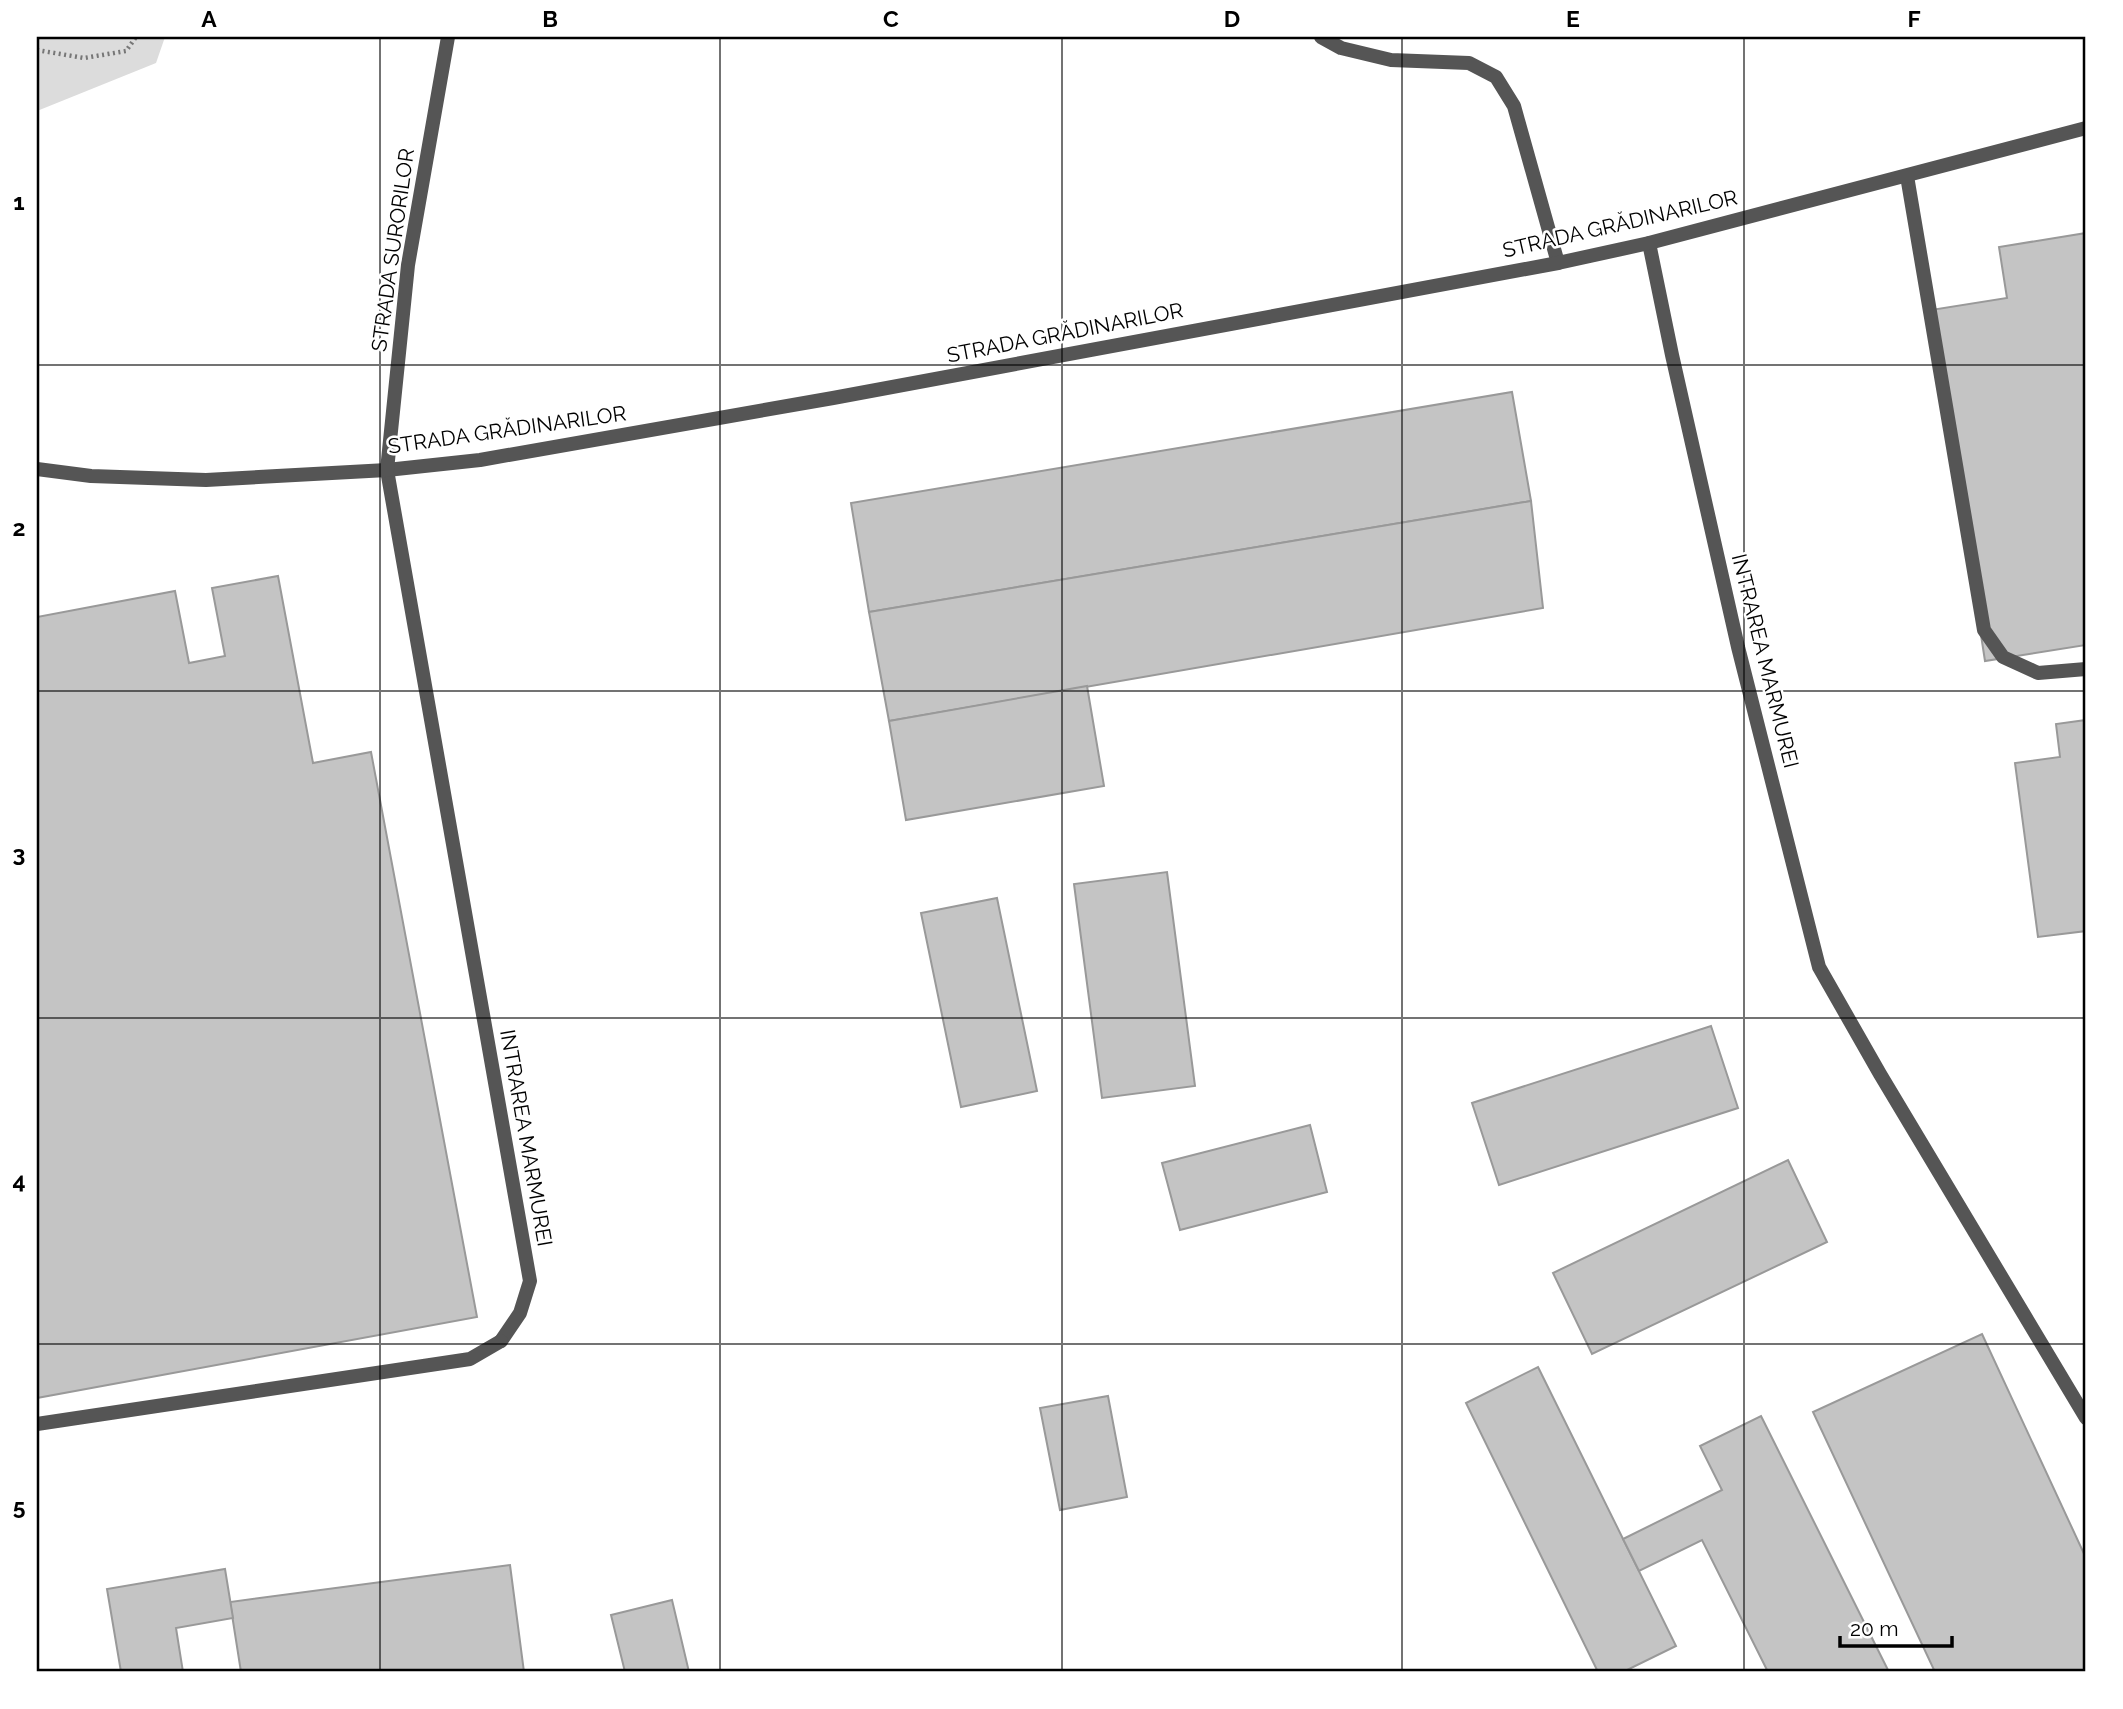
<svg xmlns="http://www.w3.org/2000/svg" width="2123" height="1709" font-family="Raleway,sans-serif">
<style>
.green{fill:#dcdcdc}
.building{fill:#c4c4c4;stroke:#999;stroke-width:2}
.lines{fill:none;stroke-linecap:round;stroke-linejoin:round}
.path{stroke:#777;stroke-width:4.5;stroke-dasharray:2 3.5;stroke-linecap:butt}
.lane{stroke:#555;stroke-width:14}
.street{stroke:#555;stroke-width:14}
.grid{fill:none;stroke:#000;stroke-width:2;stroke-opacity:0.55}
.labels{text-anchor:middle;stroke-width:5;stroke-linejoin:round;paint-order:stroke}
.street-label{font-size:21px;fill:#000;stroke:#fff}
.neatline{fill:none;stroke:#000;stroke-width:2.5}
.grid-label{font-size:23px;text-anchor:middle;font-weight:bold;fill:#000}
</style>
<rect width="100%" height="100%" fill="#fff"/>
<!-- green -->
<polygon class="green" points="37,37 165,37 156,63 37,111"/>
<!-- building -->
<g class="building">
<polygon points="2086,233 2086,645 1985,661 1931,310 2007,298 1999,247"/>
<polygon points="1512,392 1531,501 869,612 851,503"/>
<polygon points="1531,501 1543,608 889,721 869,612"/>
<polygon points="278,576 313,763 371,752 477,1317 37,1398 37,617 175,591 189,663 225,656 212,588"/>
<polygon points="1087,686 1104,786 906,820 889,721"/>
<polygon points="2086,720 2086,931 2038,937 2015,763 2060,757 2056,724"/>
<polygon points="1167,872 1195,1086 1102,1098 1074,884"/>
<polygon points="997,898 1037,1091 961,1107 921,913"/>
<polygon points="1711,1026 1738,1108 1499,1185 1472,1103"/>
<polygon points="1310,1125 1327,1192 1180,1230 1162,1163"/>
<polygon points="1788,1160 1827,1242 1592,1354 1553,1273"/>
<polygon points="1982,1334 2086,1558 2086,1672 1935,1672 1813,1412"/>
<polygon points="1538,1367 1676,1646 1623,1672 1598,1672 1466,1403"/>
<polygon points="1108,1396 1127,1497 1060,1510 1040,1408"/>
<polygon points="1761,1416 1889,1672 1768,1672 1702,1540 1639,1571 1623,1539 1722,1490 1700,1446"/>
<polygon points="510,1565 524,1672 241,1672 230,1602"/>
<polygon points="225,1569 233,1618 176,1628 183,1672 121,1672 107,1589"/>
<polygon points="672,1600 689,1672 625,1672 611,1615"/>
</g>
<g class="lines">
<!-- path -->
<polyline class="path" points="37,50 84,58 126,51 136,37"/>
<!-- lane -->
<g class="lane">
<polyline points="1907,176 1984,630 2003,657 2038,673 2086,669"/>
<polyline points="1649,243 1672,355 1738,647 1819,967 1880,1074 2086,1418"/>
<polyline points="387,470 530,1281 520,1313 501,1341"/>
</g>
<!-- street -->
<g class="street">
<polyline points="1321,37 1341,48 1391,60 1469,63 1496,77 1514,106 1558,263"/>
<polyline points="37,469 91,476 206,480 387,470 480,460 833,398 1558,263 1649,243 2086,128"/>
<polyline points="387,470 408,265 448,37"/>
<polyline points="37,1424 470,1359 501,1341"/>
</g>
</g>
<!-- grid -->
<path class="grid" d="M380 37V1672M720 37V1672M1062 37V1672M1402 37V1672M1744 37V1672M37 365H2086M37 691H2086M37 1018H2086M37 1344H2086"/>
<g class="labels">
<!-- street labels -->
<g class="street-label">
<text transform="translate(1620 224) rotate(-13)" y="7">STRADA GRĂDINARILOR</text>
<text transform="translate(393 250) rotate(-82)" y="7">STRADA SURORILOR</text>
<text transform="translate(1065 333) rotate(-11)" y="7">STRADA GRĂDINARILOR</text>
<text transform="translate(507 430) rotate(-8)" y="7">STRADA GRĂDINARILOR</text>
<text transform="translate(1765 661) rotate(76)" y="7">INTRAREA MARMUREI</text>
<text transform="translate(526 1138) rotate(80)" y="7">INTRAREA MARMUREI</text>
</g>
</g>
<!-- border -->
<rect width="2123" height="1709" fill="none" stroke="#ffffff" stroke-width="77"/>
<!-- scale -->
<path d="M1840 1636v10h112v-10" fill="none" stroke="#000000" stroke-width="3.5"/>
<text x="1850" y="1636" font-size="21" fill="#000000" stroke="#ffffff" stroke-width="5" paint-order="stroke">20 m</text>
<rect x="38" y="38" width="2046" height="1632" class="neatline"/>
<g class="grid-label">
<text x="209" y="27">A</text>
<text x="550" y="27">B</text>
<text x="891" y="27">C</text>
<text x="1232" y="27">D</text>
<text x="1573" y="27">E</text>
<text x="1914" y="27">F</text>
<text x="19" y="210">1</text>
<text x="19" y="536">2</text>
<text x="19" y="862">3</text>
<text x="19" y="1189">4</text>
<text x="19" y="1515">5</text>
</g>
</svg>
